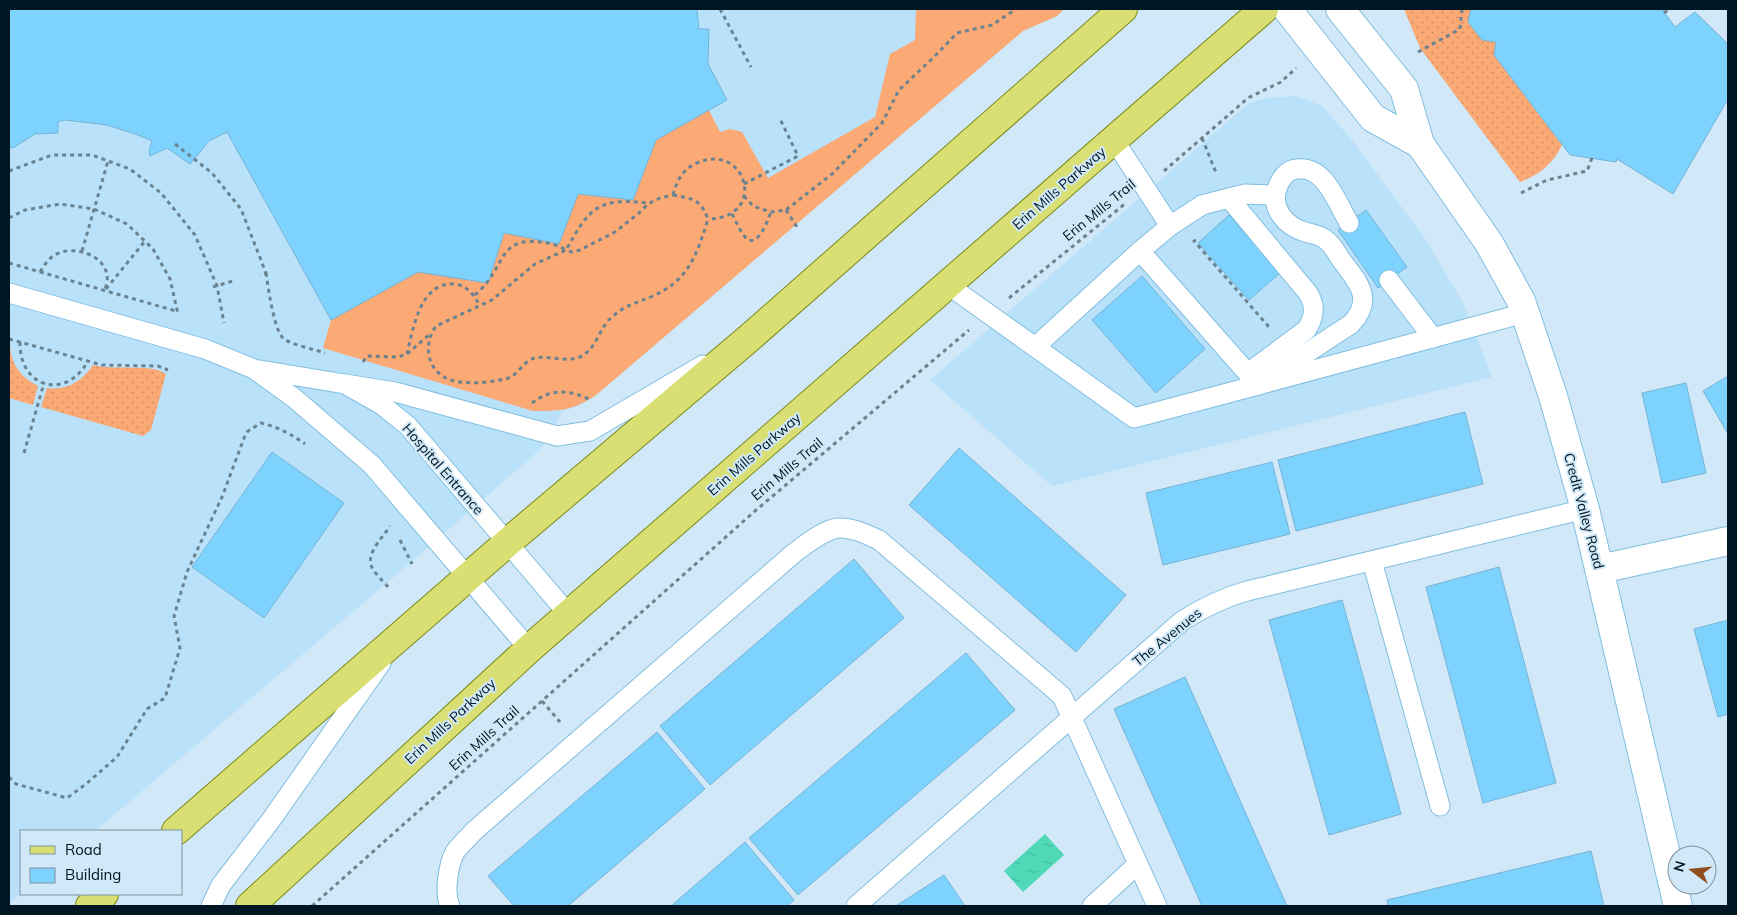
<svg xmlns="http://www.w3.org/2000/svg" width="1737" height="915" font-family="Mulish,sans-serif">
<style>
.built{fill:#b9e2fa}
.grass{fill:url(#grass-dots)}
.garden{fill:#fba975}
.water{fill:url(#water-ripples)}
.building{fill:#7ed2fe;stroke:#76b3d5}
.lines{fill:none;stroke-linecap:round;stroke-linejoin:round}
.service-casing{stroke:#80bee0;stroke-width:21}
.minor-casing{stroke:#80bee0;stroke-width:30}
.tertiary-casing{stroke:#80bee0;stroke-width:30}
.primary-casing{stroke:#7d8b19;stroke-width:30}
.path{stroke:#6b8390;stroke-width:3;stroke-dasharray:4 4;stroke-linecap:butt}
.service{stroke:#fff;stroke-width:19}
.minor{stroke:#fff;stroke-width:28}
.tertiary{stroke:#fff;stroke-width:28}
.primary{stroke:#d9df72;stroke-width:28}
.labels{text-anchor:middle;stroke-width:4;stroke-linejoin:round;paint-order:stroke}
.street-label{font-size:14px;fill:#001622;stroke:#d0e8f7}
</style>
<defs>
<pattern id="grass-dots" width="8" height="8" patternUnits="userSpaceOnUse" patternTransform="scale(1.25)"><rect width="8" height="8" fill="#fba975"/><path d="M2 2h.1M6 6h.1" fill="none" stroke="#d59165" stroke-width="1.8" stroke-linecap="round"/></pattern>
<pattern id="water-ripples" width="26" height="14" patternUnits="userSpaceOnUse" patternTransform="scale(1.25)"><rect width="26" height="14" fill="#50d9b7"/><path d="M2 4q2-2 4 0t4 0M15 11q2-2 4 0t4 0" fill="none" stroke="#44ba9d"/></pattern>
</defs>
<rect width="100%" height="100%" fill="#d0e8f7"/>
<!-- built -->
<g class="built">
<polygon points="9,9 1064,9 1057,16 1023,31 595,396 581,405 563,411 541,449 402,570 95,831 21,831 21,894 9,904"/>
<polygon points="1294,96 1305,99 1322,106 1352,140 1426,240 1463,303 1492,377 1052,486 930,380 1249,103 1267,98"/>
</g>
<!-- grass -->
<g class="grass">
<path d="M1404 9H1471L1468 22 1482 40 1496 42 1494 55 1562 145C1553 164 1539 175 1520 182L1420 48Z"/>
<path d="M9 342C11 346 10 352 12 357 15 370 27 381 38 386L33 405 9 398Z"/>
<path d="M93 365C113 371 152 363 166 374L151 430 143 436 41 407 47 388C67 391 82 381 93 365Z"/>
</g>
<!-- garden -->
<path class="garden" d="M916 9H1064L1057 16 1023 31 595 396C570 411 561 411 533 411L323 348 331 320 418 272 488 283 504 233 559 244 578 194 633 200 656 140 709 110 720 132 730 129 742 132 768 178 875 117 890 54 915 40Z"/>
<!-- water -->
<polygon class="water" points="1045,834 1064,855 1023,892 1004,871"/>
<!-- building -->
<g class="building">
<polygon points="9,9 697,9 699,29 709,29 708,64 727,100 656,140 633,200 578,194 559,244 504,233 488,283 418,272 331,320 227,132 209,141 190,164 167,148 150,156 149,151 152,141 138,135 107,125 65,120 58,122 58,133 35,134 13,148 9,147"/>
<polygon points="1471,9 1662,9 1675,27 1695,12 1728,44 1728,99 1673,194 1617,159 1616,162 1570,155 1494,55 1496,42 1482,40 1468,22"/>
<polygon points="1366,210 1407,267 1378,288 1338,230"/>
<polygon points="1229,215 1280,273 1249,300 1198,243"/>
<polygon points="1142,276 1205,349 1156,393 1092,320"/>
<polygon points="1728,376 1728,434 1703,391"/>
<polygon points="1686,383 1706,473 1662,483 1642,393"/>
<polygon points="1465,412 1483,484 1296,531 1278,460"/>
<polygon points="959,448 1126,595 1076,652 909,505"/>
<polygon points="272,452 344,503 264,618 192,567"/>
<polygon points="1272,462 1290,534 1163,565 1146,493"/>
<polygon points="854,559 904,618 710,785 660,726"/>
<polygon points="1499,567 1556,783 1483,803 1426,587"/>
<polygon points="1342,600 1401,814 1329,835 1269,620"/>
<polygon points="1728,620 1728,714 1718,717 1694,629"/>
<polygon points="966,653 1015,710 798,895 749,838"/>
<polygon points="1185,677 1287,906 1202,906 1114,709"/>
<polygon points="657,732 705,789 568,906 514,906 488,876"/>
<polygon points="745,842 794,900 787,906 671,906"/>
<polygon points="1591,851 1604,906 1388,906 1387,900"/>
<polygon points="944,875 965,906 896,906"/>
</g>
<g class="lines">
<defs>
<g id="service">
<polyline points="1114,140 1170,226 1140,251 1258,385 1525,313"/>
<polyline points="1229,198 1245,194 1275,195"/>
<path d="M1170 226 1202 205 1229 198 1308 293C1316 306 1315 317 1306 330L1248 373"/>
<polyline points="1389,280 1433,338"/>
<polyline points="948,285 1035,347 1140,251"/>
<polyline points="9,293 205,349 254,369 294,398 372,465 529,649"/>
<path d="M1035 347 1134 418 1258 385 1351 324C1374 300 1359 283 1342 261 1337 254 1333 245 1326 240 1321 235 1312 234 1305 232 1285 226 1269 207 1278 186 1281 178 1288 169 1297 169 1325 165 1337 203 1349 223"/>
<polyline points="260,370 345,384 382,405 408,426 569,615"/>
<polyline points="345,384 395,392 557,436 590,431 703,365"/>
<polyline points="1372,561 1440,806"/>
<polyline points="211,906 221,885 271,820 381,663"/>
<path d="M450 906C444 893 448 865 455 852 460 845 468 838 474 831L794 553C805 545 823 530 838 528 852 527 866 534 879 540L1062 696 1157 906"/>
<path d="M856 906 1182 621C1204 607 1222 598 1247 591L1585 509"/>
<polyline points="1092,906 1138,864"/>
</g>
<polyline id="minor" points="1600,569 1728,541"/>
<g id="tertiary">
<polyline points="1287,9 1373,118 1420,144"/>
<polyline points="1340,9 1404,89 1420,144 1489,243 1521,301 1553,396 1585,509 1678,906"/>
</g>
<g id="primary">
<polyline points="176,831 507,543 748,339 1123,9"/>
<polyline points="90,906 104,894"/>
<polyline points="250,906 529,649 1264,9"/>
</g>
</defs>
<!-- service casing -->
<use href="#service" class="service-casing"/>
<!-- minor casing -->
<use href="#minor" class="minor-casing"/>
<!-- tertiary casing -->
<use href="#tertiary" class="tertiary-casing"/>
<!-- primary casing -->
<use href="#primary" class="primary-casing"/>
<!-- path -->
<g class="path">
<polyline points="720,9 751,67"/>
<polyline points="1664,13 1669,9"/>
<polyline points="1418,52 1460,29 1462,9"/>
<polyline points="1202,138 1217,175"/>
<polyline points="175,144 212,173 241,209 266,273 260,275"/>
<polyline points="9,171 52,155 92,155 130,169 161,193 195,235 217,286 224,323"/>
<polyline points="1164,171 1248,98 1281,82 1296,68"/>
<polyline points="744,184 798,156 780,119"/>
<polyline points="1521,193 1547,180 1587,171 1592,158"/>
<path d="M673 195C694 199 700 199 708 219 697 254 689 280 653 296 637 303 627 304 613 316 599 327 597 349 580 357 566 363 549 355 535 358 522 361 519 376 505 379 491 382 474 384 460 382 430 379 420 349 436 326L492 300 535 264 566 250 572 252 580 250 615 232 639 213 648 204 660 198Z"/>
<path d="M673 195C677 180 683 169 697 163 746 141 769 218 708 219"/>
<polyline points="744,196 753,206 771,212 786,210 832,174 882,123 899,90 935,56 957,33 992,25 1016,9"/>
<polyline points="786,210 797,227"/>
<path d="M732 214C736 221 741 234 747 239 759 247 768 219 771 212"/>
<polyline points="9,218 25,210 60,204 94,209 127,224 153,249 170,279 178,314"/>
<polyline points="1196,240 1194,241 1269,327"/>
<polyline points="82,251 108,161"/>
<polyline points="9,263 176,311"/>
<path d="M40 272C45 264 50 256 59 253 75 246 104 255 107 275 108 279 106 286 105 290"/>
<path d="M266 273C268 286 274 330 283 338 291 345 314 349 325 353"/>
<polyline points="213,287 233,281"/>
<polyline points="106,289 145,241"/>
<path d="M475 295C479 291 485 286 488 281 505 258 504 238 540 242 549 243 558 245 566 250 589 209 597 197 647 203"/>
<polyline points="1009,298 1126,203"/>
<polyline points="9,339 102,365 158,366 168,370"/>
<path d="M20 342C19 388 66 401 88 361"/>
<path d="M407 354C413 329 420 281 455 284 468 286 474 295 480 306"/>
<polyline points="363,362 367,356 398,357 407,354 430,334"/>
<path d="M532 403C551 388 570 390 591 400"/>
<polyline points="24,453 44,383"/>
<polyline points="400,540 412,564"/>
<path d="M388 587C383 581 373 572 371 565 367 552 384 536 390 526"/>
<polyline points="542,701 560,722"/>
<path d="M9 777 16 784 67 798 86 784 117 757 147 709 165 698 180 648 174 616 187 572 222 497 244 438 248 431 261 423C278 427 291 434 305 444"/>
<polyline points="312,906 755,511 969,330"/>
</g>
<!-- service -->
<use href="#service" class="service"/>
<!-- minor -->
<use href="#minor" class="minor"/>
<!-- tertiary -->
<use href="#tertiary" class="tertiary"/>
<!-- primary -->
<use href="#primary" class="primary"/>
</g>
<g class="labels">
<!-- street labels -->
<g class="street-label">
<text transform="translate(1059 188) rotate(-41)" y="5">Erin Mills Parkway</text>
<text transform="translate(1099 210) rotate(-39)" y="5">Erin Mills Trail</text>
<text transform="translate(754 454) rotate(-41)" y="5">Erin Mills Parkway</text>
<text transform="translate(443 469) rotate(49)" y="5">Hospital Entrance</text>
<text transform="translate(787 469) rotate(-40)" y="5">Erin Mills Trail</text>
<text transform="translate(1584 511) rotate(75)" y="5">Credit Valley Road</text>
<text transform="translate(1167 637) rotate(-39)" y="5">The Avenues</text>
<text transform="translate(450 721) rotate(-43)" y="5">Erin Mills Parkway</text>
<text transform="translate(484 738) rotate(-42)" y="5">Erin Mills Trail</text>
</g>
</g>
<!-- border -->
<rect width="1737" height="915" fill="none" stroke="#001622" stroke-width="20"/>
<!-- legend -->
<rect x="20" y="830" width="162" height="65" fill="#d0e8f7" stroke="#7d94a2"/>
<rect x="30" y="846" width="25" height="8" fill="#d9df72" stroke="#7d94a2"/>
<text x="65" y="855" font-size="15" fill="#001622">Road</text>
<rect x="30" y="868" width="25" height="15" fill="#7ed2fe" stroke="#7d94a2"/>
<text x="65" y="880" font-size="15" fill="#001622">Building</text>
<!-- north arrow -->
<g transform="translate(1692 870) rotate(286)"><circle r="24" fill="#d0e8f7" stroke="#7d94a2"/>
<path d="M0-4L9 19L0 12L-9 19Z" fill="#914e1d"/>
<text y="-8" font-size="14" font-weight="bold" text-anchor="middle" fill="#001622">N</text>
</g>
</svg>
